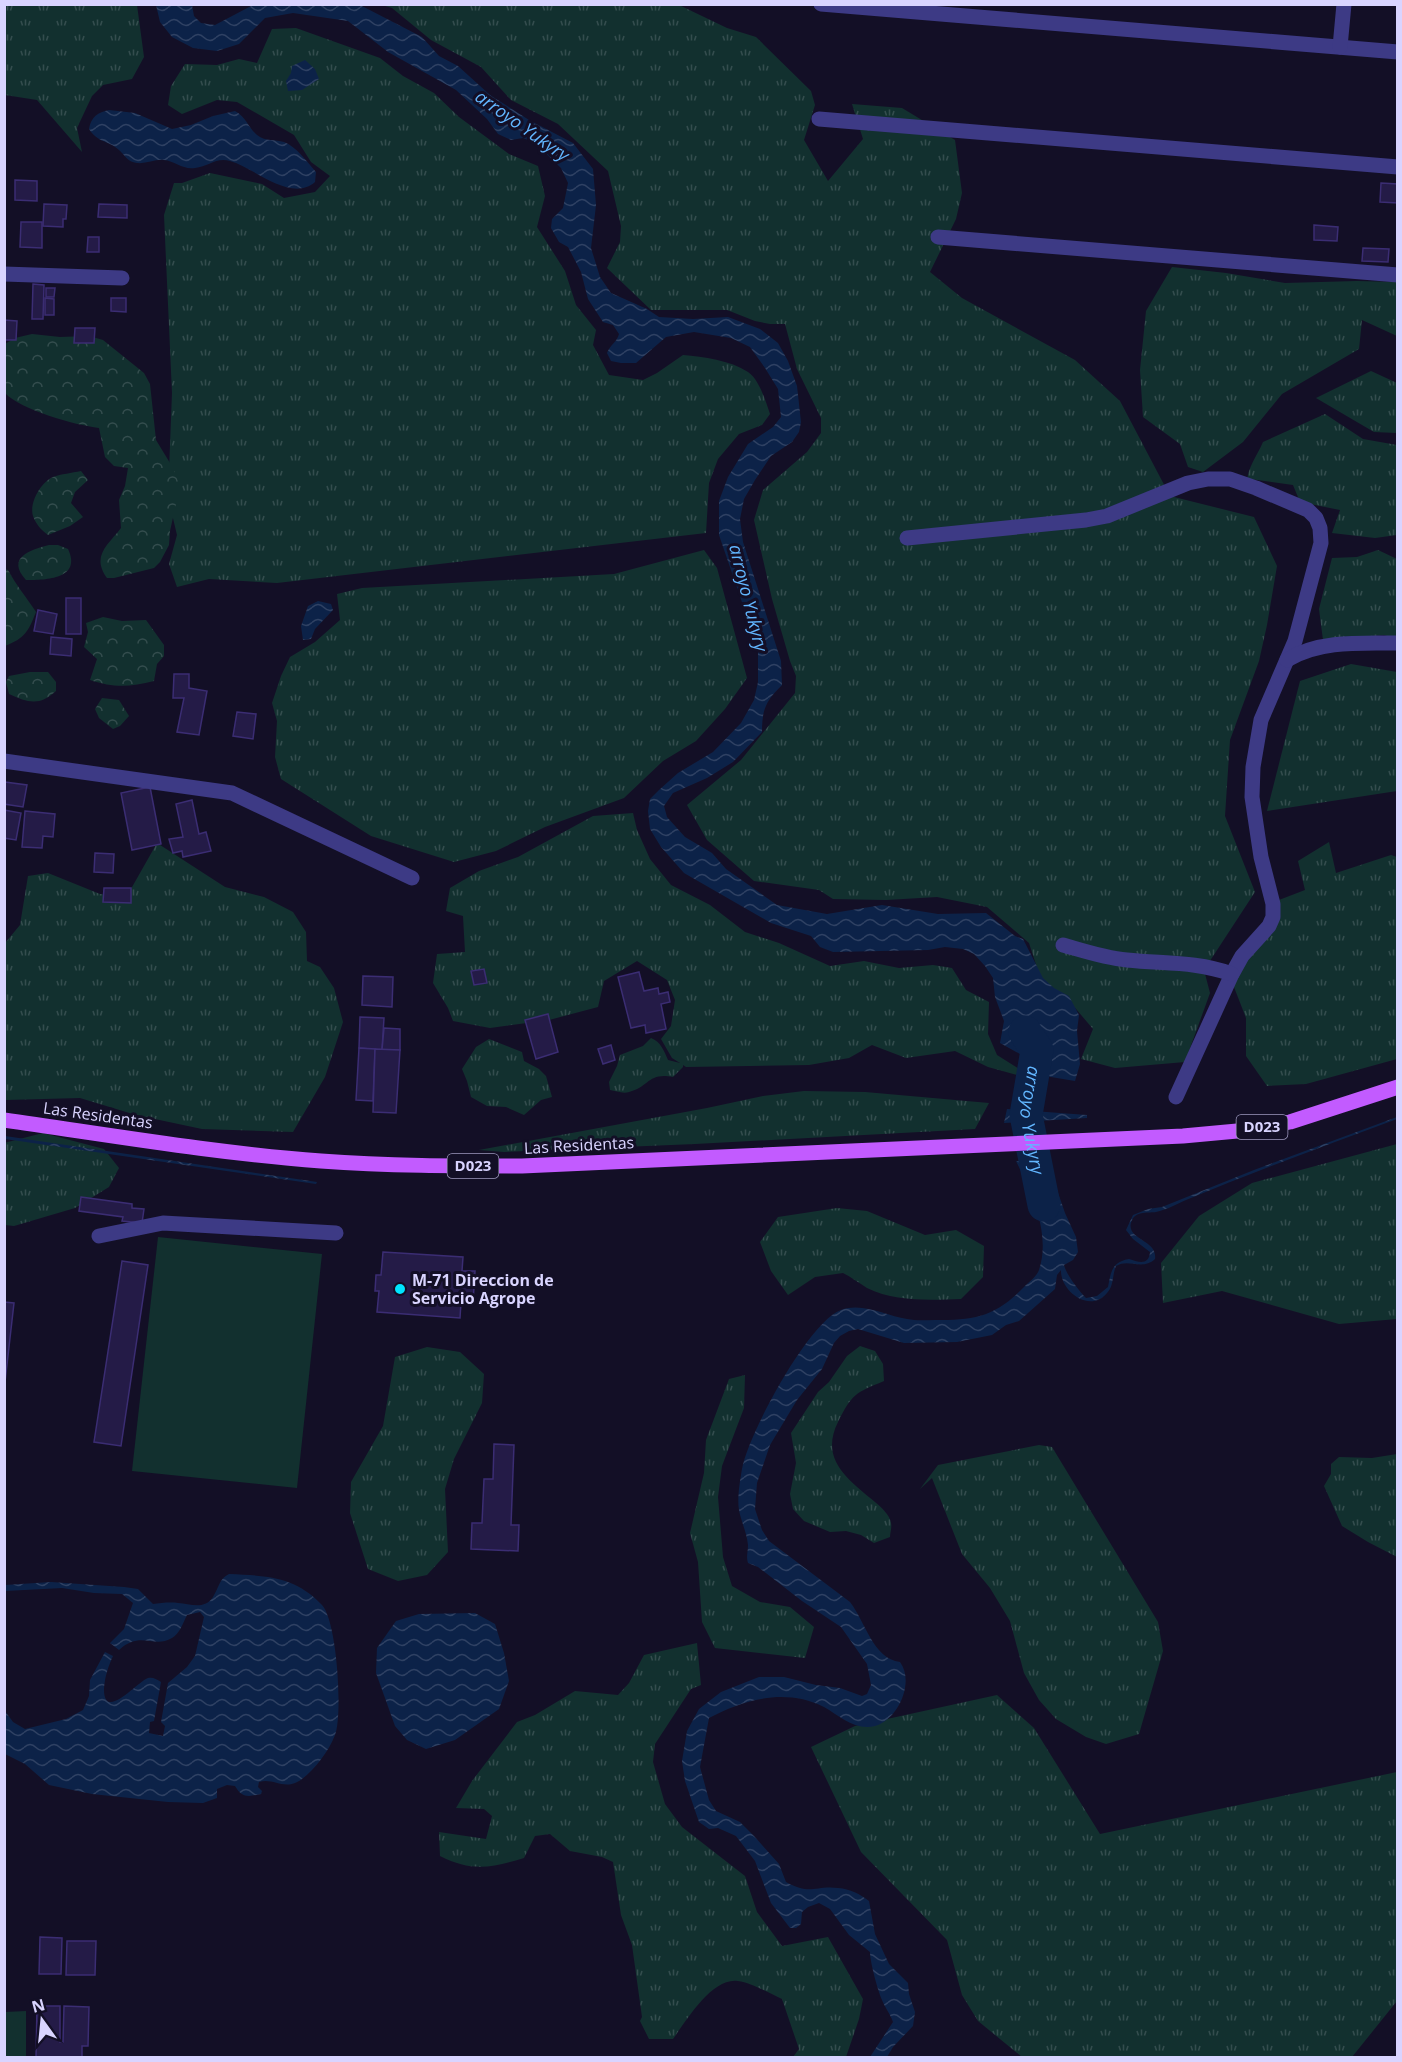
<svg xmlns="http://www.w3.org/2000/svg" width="1402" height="2062" font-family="'Open Sans',sans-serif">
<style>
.grass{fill:url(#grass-tufts)}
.forest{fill:url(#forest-crowns)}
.garden{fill:#12302f}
.water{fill:url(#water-waves)}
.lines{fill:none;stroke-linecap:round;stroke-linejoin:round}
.river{stroke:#0c2248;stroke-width:33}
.building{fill:#241b47;stroke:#3b2d73;stroke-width:1.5}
.minor{stroke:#3d3a85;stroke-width:15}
.major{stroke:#c25bff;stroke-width:15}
.poi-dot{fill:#00e5ff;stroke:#130f26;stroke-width:2}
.labels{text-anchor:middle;stroke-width:6;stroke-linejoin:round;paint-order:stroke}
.shield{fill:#130f26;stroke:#9e99be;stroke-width:1.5}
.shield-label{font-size:15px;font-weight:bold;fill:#d9d4ff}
.street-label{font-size:16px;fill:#d9d4ff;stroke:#130f26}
.poi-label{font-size:16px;font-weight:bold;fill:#d9d4ff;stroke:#130f26;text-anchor:start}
.water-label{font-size:18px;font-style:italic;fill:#62b6ff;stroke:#130f26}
</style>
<defs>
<pattern id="grass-tufts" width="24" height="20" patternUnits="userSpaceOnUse" patternTransform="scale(1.5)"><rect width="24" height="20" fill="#12302f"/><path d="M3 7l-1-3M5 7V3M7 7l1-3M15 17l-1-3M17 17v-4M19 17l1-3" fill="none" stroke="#344d4e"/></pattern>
<pattern id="forest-crowns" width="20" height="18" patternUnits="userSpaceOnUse" patternTransform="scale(1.5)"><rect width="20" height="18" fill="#12302f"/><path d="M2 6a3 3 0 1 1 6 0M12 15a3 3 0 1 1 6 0" fill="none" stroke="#344d4e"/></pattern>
<pattern id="water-waves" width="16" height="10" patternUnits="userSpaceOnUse" patternTransform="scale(1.5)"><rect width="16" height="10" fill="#0c2248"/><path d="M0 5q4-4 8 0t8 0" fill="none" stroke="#2f4163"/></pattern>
</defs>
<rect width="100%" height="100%" fill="#130f26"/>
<!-- grass -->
<g class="grass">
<polygon points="4,5 137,5 144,57 132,79 103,85 92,96 77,128 82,152 37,100 5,95"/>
<polygon points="382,5 679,5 727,28 756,37 811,91 815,105 804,140 828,181 863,139 852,104 902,108 955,140 962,193 956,219 930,272 962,298 1075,360 1120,401 1170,496 1254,517 1277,566 1267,625 1259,661 1230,740 1225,816 1255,892 1204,970 1210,993 1185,1062 1115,1068 1081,1059 1093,1029 1065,996 1044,989 1029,943 987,907 937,897 886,900 833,899 819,890 754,881 707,840 687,805 741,760 795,693 796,676 790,661 772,599 754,520 763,490 807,452 821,433 821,418 797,369 785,324 770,324 755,321 727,310 651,310 607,268 620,242 621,226 608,171 558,124 511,100 481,67 431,40 392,8"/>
<path d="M296 28 380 58 403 76 434 93 459 117 509 154 538 166 545 196 537 227 565 271 576 305 596 330 593 345 609 375 643 380 657 373 683 355C703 357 730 360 748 372 759 379 766 402 770 414L762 425 739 434 718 459 709 483 706 533 277 583 209 579 177 587 169 564 177 535 168 497 172 393 164 215 174 183H182L210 173 262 184 284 198 315 192 330 176 311 162 294 135 237 102 217 100 182 114 168 105 171 86 185 64 217 65 239 59 257 63 272 29Z"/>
<polygon points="1172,267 1226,273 1285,283 1357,281 1397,282 1397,336 1362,320 1359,349 1282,394 1243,442 1203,472 1188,467 1180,444 1143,417 1140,370 1146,311"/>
<polygon points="1371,371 1397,383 1397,433 1374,432 1316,398"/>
<path d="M1325 414 1363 439 1397 445V535L1375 538 1332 533 1340 510 1300 502 1293 485 1250 479 1247 483C1247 468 1257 456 1263 442Z"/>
<polygon points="704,550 717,568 747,678 725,709 696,741 663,761 624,798 545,827 496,851 454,862 371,836 281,779 275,757 277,721 272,703 281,676 290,657 315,642 340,620 337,594 362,588 614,574"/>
<polygon points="1378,550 1397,559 1397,639 1384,635 1319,641 1323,640 1319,609 1332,558 1357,557"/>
<polygon points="1351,664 1397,672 1397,791 1267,811 1300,681"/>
<path d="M633 813 637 830 650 859 671 885 710 905 745 932 779 943 830 966 864 961 899 968 933 965 952 968 966 990 989 1002 988 1034 997 1055 1021 1070 1017 1075 988 1067 955 1051 906 1058 872 1045 849 1058 809 1065 686 1067 683 1065V1067L673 1077C648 1072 649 1087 629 1092 623 1094 616 1091 610 1090L609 1082 617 1066 620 1055 643 1046 651 1038C661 1042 664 1051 668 1060L680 1063 672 1058 661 1039 671 1026 675 1000 667 980 637 961 604 981 598 1007 549 1020 490 1028 453 1021 448 1008 433 983 437 954 465 952 463 916 446 911 450 888 479 871 518 857 593 816Z"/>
<polygon points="1329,842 1336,873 1391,855 1397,857 1397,1059 1306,1084 1267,1086 1246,1056 1246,1018 1234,987 1235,956 1272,927 1279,900 1305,890 1298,861"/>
<polygon points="157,843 225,887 264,897 293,912 306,932 307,961 320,967 334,988 343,1022 325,1077 293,1132 202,1129 136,1115 80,1098 5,1100 4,1045 6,1043 4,1028 5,943 20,925 28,876 48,873 100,894 127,896"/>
<polygon points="489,1039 522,1052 524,1061 539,1069 546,1076 552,1097 541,1100 524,1115 506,1107 487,1106 471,1097 467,1081 462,1069 476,1047"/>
<polygon points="804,1091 865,1092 989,1103 975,1129 695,1144 504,1152 479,1150 707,1108 763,1096"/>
<polygon points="43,1133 104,1149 119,1168 109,1187 75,1208 14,1226 5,1225 4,1143"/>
<polygon points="1397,1144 1397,1319 1339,1324 1222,1291 1163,1303 1161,1263 1199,1216 1252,1183"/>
<path d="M837 1208 867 1211 925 1235 956 1230 984 1246 983 1277 961 1299C931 1300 895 1302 867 1288 859 1283 851 1277 843 1273L815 1277 788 1295 771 1271 760 1242 778 1217Z"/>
<path d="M860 1346 875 1351 883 1364 884 1381C855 1393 852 1394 838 1422 819 1460 849 1480 875 1502 881 1507 890 1515 891 1523 892 1528 890 1533 890 1537L874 1543 861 1535 846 1531 830 1532 804 1521 793 1509 790 1494 796 1463 791 1433 818 1392 829 1382 847 1356Z"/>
<polygon points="427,1347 460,1352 484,1374 482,1403 454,1459 445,1489 448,1552 427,1575 398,1581 368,1569 350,1513 351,1482 383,1426 395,1357"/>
<polygon points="745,1375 744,1408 722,1466 718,1497 723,1557 732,1586 760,1602 790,1607 814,1627 805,1658 715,1648 702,1622 698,1562 690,1533 704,1473 706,1440 729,1379"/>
<polygon points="1039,1445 1052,1447 1158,1622 1163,1651 1139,1734 1106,1744 1086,1737 1056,1719 1039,1700 1024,1673 1010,1621 990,1588 962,1554 932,1478 920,1489 938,1465"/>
<polygon points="1397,1454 1398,1454 1397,1557 1368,1542 1342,1526 1324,1486 1331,1474 1331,1464 1339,1457 1372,1458"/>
<path d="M697 1643 701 1685 691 1689 655 1744 653 1762 665 1804 682 1827 745 1876 757 1912 782 1946 828 1937 863 1999 859 2019 846 2057H793L799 2049 782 1999C769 1993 752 1983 738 1981 712 1977 686 2021 673 2039H649L640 2021 642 2017 632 1945 621 1915 613 1862 602 1857 570 1851 550 1834 535 1836 524 1858C491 1868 472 1872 440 1856L439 1832 486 1839 492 1816 484 1809 456 1808 472 1781 517 1722 535 1715 575 1691 618 1695 629 1683 644 1655Z"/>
<polygon points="997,1695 1034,1728 1100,1834 1397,1772 1397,2001 1352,2057 1022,2057 978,2021 962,1995 947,1940 861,1852 811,1747 855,1726"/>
</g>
<!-- forest -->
<g class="forest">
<path d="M32 334 60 337 89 336 103 340 144 373 150 384 156 440 173 468 180 486 170 531 169 545 160 562 154 568 114 578H107C91 556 108 545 121 528L119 500 125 486 128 468 114 466 105 457 99 428C75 425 21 410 5 393V344L15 338Z"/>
<path d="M81 471 88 480 75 492 71 503 83 517 70 526 48 535C41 530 36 524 33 516 29 503 41 482 53 477 61 474 72 473 81 471Z"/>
<path d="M49 545H58L68 549C82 579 46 580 26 580 6 558 29 550 49 545Z"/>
<path d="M5 569 8 570C16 585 27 598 36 612 28 632 25 638 5 646Z"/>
<path d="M103 617 122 621 146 620 164 645V656L157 664 154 681C130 687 114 688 90 680L97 659 84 647 88 632 86 623Z"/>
<path d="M30 672H48L56 682V691C40 706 28 703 9 694L6 682 9 676Z"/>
<polygon points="102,698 119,700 129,716 120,726 113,729 99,718 95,709"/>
</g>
<!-- garden -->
<g class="garden">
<polygon points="158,1237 322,1254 297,1488 132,1471"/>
<polygon points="26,2011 26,2057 5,2057 5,2012"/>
</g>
<!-- water -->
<g class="water">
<path d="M156 5H192L194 16 201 23 215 25 253 5H360L422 37 439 56 458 66 490 95 529 120 573 143 593 169 596 205 591 248 600 277 611 293 647 309 659 317 693 319 728 317 760 329 778 343 788 361 797 386 801 422 799 432 792 442 771 456 755 480 744 499 740 519 743 542 781 661 782 685C766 701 762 709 762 732L733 762 707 778 673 793 664 806 667 817 685 837 712 853 726 869 777 905 827 914 882 905 938 914 986 913 1015 936 1023 939 1043 978 1054 988 1069 996 1079 1015 1077 1031 1080 1064 1075 1081 1027 1073 1029 1059 1000 1043 1004 1021 995 997 993 978 985 966 974 954 963 949 945 947 928 950 833 952 820 947 811 936 771 923 684 873 661 847 650 829 648 811 650 799 659 790 678 773 713 752 741 723 754 700 758 682V649L719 535V501L728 477 748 444 773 427 781 417 778 389 765 368 750 347 731 338 694 332 666 337 636 363H621L611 361 607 353C610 345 617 342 619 334L613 325 603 322 588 299 581 272 568 247 559 242 551 228 552 219 563 208 568 183 561 168 535 143 523 138 511 140 498 134 487 119 456 90 388 52 348 21 293 13 265 18 239 44 217 51 193 48 172 37 160 22Z"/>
<polygon points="305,60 315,69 319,79 302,90 288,91 286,81 291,73 292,66"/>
<path d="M109 110 135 113 172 129 191 125 213 116 235 111C247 118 247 126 257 135 266 142 275 139 284 142 297 147 307 162 316 172L315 182C291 203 255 168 230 161 216 157 208 167 195 168 183 170 175 161 164 160 155 159 146 164 137 163 127 162 125 155 119 150 108 140 98 143 89 129 91 117 98 112 109 110Z"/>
<polygon points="318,601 331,604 333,610 315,629 311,639 303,640 301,626 308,606"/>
<polygon points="1007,1109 1087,1115 1087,1118 1004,1123"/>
<path d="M1397 1117V1119C1327 1145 1256 1171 1186 1200 1177 1204 1166 1210 1156 1212 1149 1213 1136 1211 1132 1220 1123 1240 1158 1239 1155 1259 1142 1271 1129 1258 1116 1266 1112 1275 1114 1286 1107 1293 1090 1314 1060 1291 1061 1270L1057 1275 1055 1289 1019 1321 1006 1325 992 1335 957 1342 904 1343 858 1329 849 1331 840 1336 834 1343 822 1369 797 1400 770 1445 757 1483 755 1509 762 1530 769 1541 850 1602C865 1621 873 1659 900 1662 915 1682 898 1720 875 1726 855 1731 840 1716 824 1707 786 1688 745 1699 709 1718L700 1767 709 1800 716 1811 740 1822 754 1836 779 1864 786 1882C811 1896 815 1885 838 1888 850 1889 860 1894 869 1901L875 1934 889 1964 908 1983 909 1994 915 2012 913 2026 893 2047 887 2057H870L893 2022C890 2013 885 2008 882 2000 878 1991 870 1962 870 1952L849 1935 830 1909 819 1903 808 1907 802 1912 801 1924 796 1928H790L771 1903 755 1861 736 1836 718 1828 709 1829 699 1822 685 1781 682 1761 687 1731 699 1709 721 1692 759 1677H784L816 1685 840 1688 862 1696 867 1694 871 1685 867 1664 841 1627 802 1601 758 1567 748 1563C746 1556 748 1552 748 1545 747 1533 741 1521 739 1510 737 1498 740 1481 742 1469 748 1435 808 1322 841 1310 863 1302 886 1316 907 1319 916 1321 926 1320 935 1320 975 1320 995 1317 1024 1287 1029 1282 1037 1276 1039 1270 1051 1234 1032 1193 1016 1161H1047L1065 1213 1076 1237 1078 1252 1073 1260 1064 1265C1066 1274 1079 1291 1086 1298L1097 1296 1108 1287C1111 1273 1111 1262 1129 1259 1138 1262 1149 1266 1150 1252L1133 1239 1126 1230 1133 1215 1148 1209 1162 1207 1254 1170Z"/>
<polygon points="5,1136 317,1182 316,1184 5,1139"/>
<path d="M229 1574C265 1576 294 1575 322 1605 337 1621 343 1714 335 1735 329 1751 315 1769 302 1779 285 1792 274 1777 259 1782L258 1787 262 1791 261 1794C248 1797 242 1798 235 1786L227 1785 217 1789V1798L203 1803 168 1802 92 1794 49 1785 25 1764 5 1754V1711L13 1722 25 1729 66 1719 83 1710 89 1696 90 1680 105 1652 113 1656C108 1667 105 1676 104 1688 103 1723 137 1682 148 1678 153 1677 156 1679 161 1682L154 1721 150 1722 149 1733 163 1736 165 1726 161 1722 168 1683 187 1667 195 1656 204 1617 200 1612 187 1615C183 1623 180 1633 172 1638 153 1649 141 1630 119 1650L110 1643 124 1629 133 1603 122 1594 94 1593 62 1588 5 1591V1585L51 1582 124 1587 138 1589 153 1604C161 1603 170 1602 178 1603 190 1604 205 1610 213 1597 219 1587 219 1579 229 1574Z"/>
<polygon points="475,1613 495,1624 504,1653 509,1681 499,1709 455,1740 426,1749 407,1740 395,1726 376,1673 377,1648 396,1621 419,1614"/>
</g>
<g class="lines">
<!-- river -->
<path class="river" id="s1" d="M1025 1032 1037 1050 1026 1115 1044 1205"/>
</g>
<!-- building -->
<g class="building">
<polygon points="15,180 37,181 37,201 15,200"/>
<polygon points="1381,183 1398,184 1398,203 1380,202"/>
<polygon points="44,204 67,205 66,219 63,219 63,227 43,226"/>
<polygon points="99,204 127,205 127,218 98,217"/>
<polygon points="21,222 42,222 42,248 20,247"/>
<polygon points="1314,225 1338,227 1337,241 1314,240"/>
<polygon points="88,237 99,237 99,252 87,252"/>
<polygon points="1363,248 1389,249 1388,262 1362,261"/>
<polygon points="33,284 44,285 43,319 32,319"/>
<polygon points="46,288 55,288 54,297 46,297"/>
<polygon points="45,298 54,299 54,315 45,315"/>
<polygon points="111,298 126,298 126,312 111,311"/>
<polygon points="4,320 17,321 16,340 4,340"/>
<polygon points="75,328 95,328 94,343 74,343"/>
<rect x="66" y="598" width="15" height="36"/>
<polygon points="38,610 57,614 53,634 34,631"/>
<polygon points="51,637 72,639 71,656 50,654"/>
<polygon points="174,674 189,674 189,688 207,691 199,735 177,732 184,698 173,698"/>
<polygon points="237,712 256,714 253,739 233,736"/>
<polygon points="5,782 27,785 23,807 4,804"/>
<polygon points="150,787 161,844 132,850 121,793"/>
<polygon points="192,800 199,834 206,832 211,851 183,857 182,851 173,853 169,839 183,837 176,804"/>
<polygon points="4,810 21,813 16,840 4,838"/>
<polygon points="25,811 55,814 53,837 43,836 42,848 22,847"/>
<polygon points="95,853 114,854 113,873 94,872"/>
<polygon points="104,888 131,888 131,903 103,902"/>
<polygon points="484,969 487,983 474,985 471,971"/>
<polygon points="639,972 644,991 658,988 659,994 668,992 670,1002 661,1004 666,1029 646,1033 645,1025 631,1028 618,977"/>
<polygon points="363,976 393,977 392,1007 362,1005"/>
<polygon points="548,1014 558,1052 536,1059 525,1020"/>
<polygon points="360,1017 384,1018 382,1050 359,1048"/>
<polygon points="384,1028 400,1029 400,1050 382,1050"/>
<polygon points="611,1045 615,1060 603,1064 598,1049"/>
<polygon points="359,1048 375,1049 373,1101 356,1100"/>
<polygon points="375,1049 400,1050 396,1113 373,1112"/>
<polygon points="81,1197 132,1204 132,1208 144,1209 142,1223 122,1221 123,1217 79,1211"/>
<polygon points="383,1252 463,1257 462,1271 475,1271 473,1303 461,1302 460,1318 377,1312 379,1291 375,1291 376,1275 381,1275"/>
<polygon points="122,1261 148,1265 121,1446 94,1442"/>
<polygon points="4,1302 14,1303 5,1382 4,1382"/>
<polygon points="494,1444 514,1445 511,1525 519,1525 518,1551 471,1549 472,1523 482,1523 484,1479 493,1479"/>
<polygon points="40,1937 62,1938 61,1974 39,1974"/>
<polygon points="67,1941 96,1941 95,1975 66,1975"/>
<polygon points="37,2006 60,2006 60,2042 63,2042 64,2006 89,2007 88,2046 82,2046 82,2058 36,2058"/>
</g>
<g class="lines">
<!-- minor -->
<g class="minor">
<polyline points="821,4 1398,52"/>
<polyline points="1340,47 1344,4"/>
<polyline points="819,119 1398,167"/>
<polyline points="938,237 1398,275"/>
<polyline points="4,274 122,278"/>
<polyline points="907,538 1086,520 1107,516 1188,483 1208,479 1230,479 1256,488 1308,510 1316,518 1320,528 1321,543 1295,641 1261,720 1253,767 1252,797 1261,857 1273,904 1273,917 1269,926 1242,956 1232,974 1176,1097"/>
<path d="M1287 660C1318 640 1362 643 1398 643"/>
<polyline points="4,761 232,793 412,878"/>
<path d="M1063 945C1084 951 1105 958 1127 960 1164 964 1195 961 1232 974"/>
<polyline points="99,1236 163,1223 336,1233"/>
</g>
<!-- major -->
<path class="major" d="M4 1120C110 1135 215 1153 321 1161 388 1166 455 1166 522 1166L1183 1136 1248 1130 1290 1122 1398 1087"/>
</g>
<!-- markers -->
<circle class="poi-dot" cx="400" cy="1289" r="6"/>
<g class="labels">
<!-- shield labels -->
<g class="shield">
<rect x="1236.5" y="1115" width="51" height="24" rx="4.5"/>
<rect x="447.5" y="1154" width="51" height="24" rx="4.5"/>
</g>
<g class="shield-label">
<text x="1262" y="1132">D023</text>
<text x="473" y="1171">D023</text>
</g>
<!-- street labels -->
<g class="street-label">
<text transform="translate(98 1115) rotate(8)" y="6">Las Residentas</text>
<text transform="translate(579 1145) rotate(-3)" y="6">Las Residentas</text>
</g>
<!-- poi labels -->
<g class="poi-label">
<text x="412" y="1286">M-71 Direccion de<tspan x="412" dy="18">Servicio Agrope</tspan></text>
</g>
<!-- water labels -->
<g class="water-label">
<text transform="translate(522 126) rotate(35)" y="6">arroyo Yukyry</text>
<text transform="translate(748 598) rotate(76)" y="6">arroyo Yukyry</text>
<text dy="6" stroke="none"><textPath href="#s1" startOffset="93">arroyo Yukyry</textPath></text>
</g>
</g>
<!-- border -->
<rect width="1402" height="2062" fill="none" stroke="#d9d4ff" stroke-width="12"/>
<!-- north arrow -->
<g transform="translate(42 2020) rotate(345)" stroke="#130f26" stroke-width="4.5" paint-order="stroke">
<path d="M0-4.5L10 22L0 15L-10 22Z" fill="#d9d4ff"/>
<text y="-9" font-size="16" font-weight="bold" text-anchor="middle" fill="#d9d4ff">N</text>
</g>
</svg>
